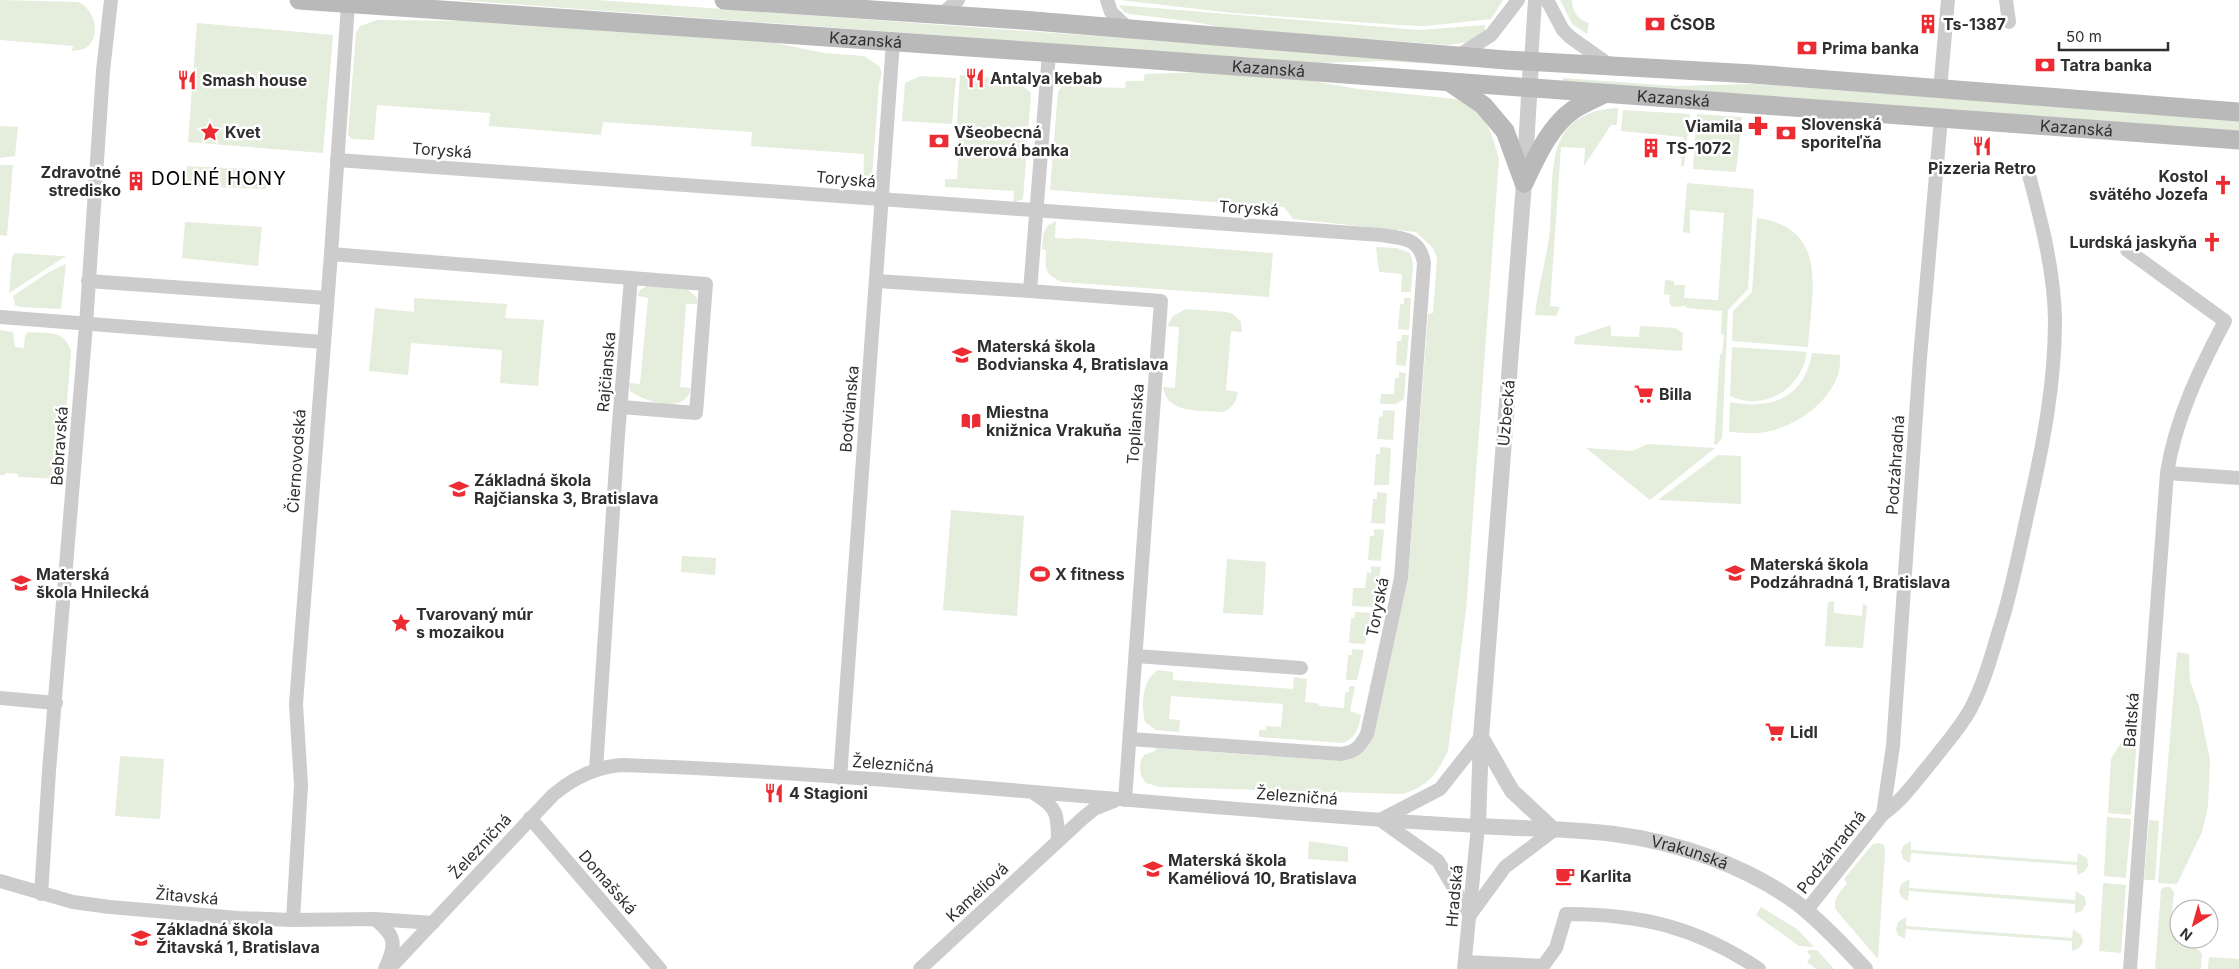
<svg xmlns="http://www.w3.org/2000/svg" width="2239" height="969" font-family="Inter,sans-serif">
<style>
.green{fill:#e5eddd}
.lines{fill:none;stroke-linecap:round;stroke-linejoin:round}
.minor{stroke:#ccc;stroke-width:14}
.tertiary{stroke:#ccc;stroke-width:16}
.secondary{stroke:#b9b9b9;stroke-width:19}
.labels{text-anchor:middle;stroke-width:5;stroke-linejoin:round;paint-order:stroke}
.poi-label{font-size:16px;font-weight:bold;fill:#2f2f2f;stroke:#fff;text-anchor:start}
.street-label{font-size:16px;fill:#2f2f2f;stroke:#fff}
.quarter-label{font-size:19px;letter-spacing:1px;fill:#000;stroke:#fff}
</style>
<rect width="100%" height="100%" fill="#fff"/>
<!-- green -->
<g class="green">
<path d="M0 0 78 2C96 9 102 40 84 49 81 50 76 50 72 51L73 46 0 40Z"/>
<polygon points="457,0 597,0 1496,65 1497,68 1383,61 1318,63"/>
<polygon points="1119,0 1503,0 1491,19 1426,26 1399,25 1233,13"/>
<path d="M1560 0H1572C1572 11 1578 20 1589 23L1587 34 1572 24Z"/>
<polygon points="1119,5 1419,30 1485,25 1485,32 1468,42 1449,45 1231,29 1189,21 1129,14 1124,12"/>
<polygon points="377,20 461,21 502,20 761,40 824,53 864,56 879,66 882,73 879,84 872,177 863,187 864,154 751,146 752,132 603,122 601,135 489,126 490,113 377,105 374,140 352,139 348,135 356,33 360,26"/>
<polygon points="197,23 333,35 323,153 188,142"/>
<path d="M1206 72 1313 81 1358 89 1456 99C1486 110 1492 133 1499 160L1466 610 1448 751C1436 775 1429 785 1403 794L1160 787 1146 783 1141 776 1140 767 1141 760 1144 755 1155 751 1156 748 1341 761C1358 760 1367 752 1373 737L1408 580 1428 314 1433 313 1437 257 1432 247 1416 232 1293 219 1284 207 1050 190 1058 92C1065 80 1073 79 1087 78L1086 87 1125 88 1126 81H1143L1145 74Z"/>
<polygon points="960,75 1016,80 1031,93 1023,199 1013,203 1014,191 945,187 945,179 957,179 960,128 957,122"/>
<polygon points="920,76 956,78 952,124 902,121 905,83"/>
<polygon points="1563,78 1675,86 1753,84 2239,120 2239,131 1563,81"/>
<path d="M1618 108 1617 125H1611L1584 166 1585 148 1561 147 1550 306 1560 307 1556 316 1535 315C1538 286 1547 258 1550 229 1555 174 1541 112 1618 108Z"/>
<polygon points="1623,110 1690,114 1684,166 1681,166 1683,137 1621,131"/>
<polygon points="1697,114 1742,117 1736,172 1693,169"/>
<polygon points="0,126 18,127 15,156 0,158"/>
<polygon points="0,165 13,165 7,236 0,235"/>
<polygon points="187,166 266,170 266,189 186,186"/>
<polygon points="1687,183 1754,189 1748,289 1728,310 1722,438 1716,445 1714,444 1720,354 1722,354 1724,335 1721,334 1722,311 1686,308 1686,306 1672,307 1669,302 1670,295 1664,294 1665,280 1674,281 1674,285 1685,285 1684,298 1718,300 1724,213 1690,210 1690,233 1683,232"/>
<path d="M1757 218C1831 228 1811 294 1808 347L1732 341 1733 311 1752 292Z"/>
<path d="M1056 221 1055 238 1072 239 1074 238 1273 253 1269 297 1062 282C1044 274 1045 269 1046 250L1042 249 1043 235 1047 226Z"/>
<polygon points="185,222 262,227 258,266 182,258"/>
<polygon points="1376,247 1397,248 1410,253 1413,264 1411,292 1401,292 1402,274 1379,272"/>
<polygon points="15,253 61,256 66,256 9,293 12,257"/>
<polygon points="66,264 61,309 20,307 15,305 13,296 49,272"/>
<path d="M647 286 685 287 697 298V304H686L680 387 691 388C686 415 645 402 630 391L629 383 640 384 648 298 637 296 640 290Z"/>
<polygon points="414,298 507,304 505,318 544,320 538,386 500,383 502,350 411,343 408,375 369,371 375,308 414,312"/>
<polygon points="1404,298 1411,298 1409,330 1398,329 1400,304 1404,304"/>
<path d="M1186 309 1227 312 1233 314 1241 322 1242 332 1231 331 1226 390 1238 392C1236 402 1233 408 1223 412 1202 410 1167 415 1163 387L1175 388 1179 327 1167 326 1173 316Z"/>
<polygon points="1611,325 1611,336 1639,337 1640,326 1675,328 1683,333 1682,351 1574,344 1575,337"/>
<path d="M0 330 13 332 15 347 24 348 25 336 28 332C47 334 64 329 71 351L61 479 18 477V474L5 473V475H0Z"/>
<polygon points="1402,335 1409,335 1406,366 1396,365 1397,341 1401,341"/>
<path d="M1732 347 1807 352C1802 389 1764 412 1730 396Z"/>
<path d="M1812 353 1840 355C1840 360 1840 366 1839 371 1830 405 1790 431 1756 433 1747 434 1738 432 1729 432L1730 402C1771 410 1804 399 1812 353Z"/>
<polygon points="1399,372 1406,373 1404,399 1396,404 1380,404 1381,394 1394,394 1395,378 1399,378"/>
<polygon points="1383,410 1395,411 1393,440 1377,439 1379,417 1383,416"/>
<polygon points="1648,444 1715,448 1650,500 1586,448 1632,451"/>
<polygon points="1380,447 1391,448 1389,485 1374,485 1376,454 1380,454"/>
<polygon points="1718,455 1741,456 1741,504 1658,500"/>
<polygon points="1377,492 1387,493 1385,524 1371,523 1373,499 1377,499"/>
<polygon points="951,510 1024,516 1017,616 943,610"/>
<polygon points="1374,529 1384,530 1381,561 1368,560 1370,536 1374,536"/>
<polygon points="682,556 716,558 715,575 681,572"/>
<polygon points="1227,559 1266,562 1263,615 1223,613"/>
<polygon points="1371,566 1381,567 1373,607 1352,606 1353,588 1365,588 1367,572 1371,573"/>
<polygon points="1834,601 1834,613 1862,616 1863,604 1867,606 1863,648 1825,646 1828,602"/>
<polygon points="1355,612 1372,613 1365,644 1349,643 1351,618 1354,618"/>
<polygon points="1352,649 1364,650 1357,680 1346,680 1348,655 1352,655"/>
<polygon points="2177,652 2189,654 2190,681 2199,706 2210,760 2208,806 2202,832 2177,884 2158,883"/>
<path d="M1158 670 1173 672V680L1293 689 1294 677 1307 679 1305 702 1317 703 1320 706 1344 708 1345 692H1349V686H1355L1350 711 1361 715C1358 729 1357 737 1343 743L1259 737V730H1266V726L1281 727 1283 704 1171 696 1169 719 1180 720 1179 732 1156 730 1145 722C1141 706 1142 679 1158 670Z"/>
<polygon points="2139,714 2131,815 2108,813 2111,759"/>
<polygon points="120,756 164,759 160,819 115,816"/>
<polygon points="2107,817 2131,819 2126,878 2104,876"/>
<polygon points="2149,820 2159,821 2155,880 2144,880"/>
<polygon points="1309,841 1348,847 1348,862 1308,859"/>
<polygon points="1911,841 1911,850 2077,862 2078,853 2087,858 2088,866 2084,872 2077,875 2077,865 1911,853 1910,863 1903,859 1901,852 1903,846"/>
<path d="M1879 843 1884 845 1885 853 1878 959 1836 910C1832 898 1841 892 1847 883L1844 879 1873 844Z"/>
<polygon points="1910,879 1909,888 2075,900 2076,891 2085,897 2086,904 2082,911 2075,913 2075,904 1909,891 1908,901 1901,897 1899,891 1901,884"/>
<polygon points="2103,883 2126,885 2121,953 2099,951"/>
<path d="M2164 887H2170L2174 892C2173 906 2169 918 2179 929V939H2188L2202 954 2201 969H2155L2161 890Z"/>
<polygon points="1761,907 1797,929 1814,947 1799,946 1756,915"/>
<polygon points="1906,917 1906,926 2072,938 2073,929 2081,935 2083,942 2079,948 2072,951 2072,941 1906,929 1905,939 1898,935 1896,929 1898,922"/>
<polygon points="1808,950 1817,950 1834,969 1816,969 1807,962 1811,956 1807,952"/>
<polygon points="2209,957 2239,959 2239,969 2208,969"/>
</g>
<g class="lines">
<!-- minor -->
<g class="minor">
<polyline points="1107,0 1111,12 1129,29"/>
<polyline points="1547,0 1563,30 1570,37 1611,66"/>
<polyline points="2006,0 2009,22"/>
<polyline points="941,15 958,0"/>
<polyline points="1049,53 1030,291 1161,301 1125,800"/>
<polyline points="1458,56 1491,35 1518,0"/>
<polyline points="1531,62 1535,0"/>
<polyline points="1940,90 1948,0"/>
<path d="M337 160 1381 235C1403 238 1420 238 1424 263L1401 578 1367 734C1360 747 1356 752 1341 754L1130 739"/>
<path d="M2127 250 2225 321C2200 368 2175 420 2167 473"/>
<polyline points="331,254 631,278 618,435 596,770"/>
<polyline points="88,281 326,298"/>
<polyline points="877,281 1030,291"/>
<polyline points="0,317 323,342"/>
<polyline points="621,407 696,413 706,284 631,278"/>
<polyline points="1136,656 1301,668"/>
<polyline points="0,698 56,703"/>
<polyline points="840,778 893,42"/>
<path d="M1035 794C1057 807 1058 815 1058 840"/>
<polyline points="1883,814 1893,746 1920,358 1941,118"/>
<polyline points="530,818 660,969"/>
<polyline points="1382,819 1440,789 1481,737"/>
<polyline points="1382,821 1438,861 1470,915"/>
<polyline points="0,881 73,902 110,907 238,918 293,920 375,919 433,923"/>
<polyline points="41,894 49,771 86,325 103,71 111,0"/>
<path d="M1806 911 1883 814C1903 800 1918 778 1934 759 1946 743 1960 728 1970 710 1986 680 1994 646 2004 614 2014 579 2021 543 2029 507 2043 445 2055 384 2055 320 2054 269 2041 220 2028 171"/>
<polyline points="1470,915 1505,867 1554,830"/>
<path d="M375 919C396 937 397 943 385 969"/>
<polyline points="293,920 301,785 296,704 331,254 348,4"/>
<path d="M1466 962 1543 966 1556 948 1566 914C1641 914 1696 927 1759 969"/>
<path d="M389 969 553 795C573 778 595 767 622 765 908 775 1192 810 1478 826L1464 969"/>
<polyline points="920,969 1083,818 1094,809 1114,801"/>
<polyline points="2130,969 2167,473 2239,478"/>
</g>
<!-- tertiary -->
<g class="tertiary">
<path id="s1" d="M1531 62 1524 183 1481 737 1478 826C1523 829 1569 828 1614 834 1677 842 1745 865 1797 903 1821 922 1844 946 1865 969"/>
<polyline points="1481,737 1512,791 1554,830"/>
</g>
<!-- secondary -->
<g class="secondary">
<path id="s2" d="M299 0 1141 59 2239 140"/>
<polyline points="724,0 1022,20 1506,60 1753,74 2239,112"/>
<polyline points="1452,84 1483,105 1505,131 1524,183"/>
<path d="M1524 183C1536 158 1549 127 1573 110 1582 104 1594 99 1604 94"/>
</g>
</g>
<!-- icons -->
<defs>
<symbol id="bank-bare" viewBox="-9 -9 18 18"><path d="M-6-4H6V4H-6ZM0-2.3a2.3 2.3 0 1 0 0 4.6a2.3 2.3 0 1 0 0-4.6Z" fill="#ec2b32" stroke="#fff" stroke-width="2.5" paint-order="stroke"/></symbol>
<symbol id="building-bare" viewBox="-9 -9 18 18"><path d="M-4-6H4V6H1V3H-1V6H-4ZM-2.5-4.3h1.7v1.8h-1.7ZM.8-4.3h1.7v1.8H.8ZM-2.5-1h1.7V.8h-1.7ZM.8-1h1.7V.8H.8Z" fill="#ec2b32" stroke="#fff" stroke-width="2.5" paint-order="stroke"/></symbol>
<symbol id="restaurant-bare" viewBox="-9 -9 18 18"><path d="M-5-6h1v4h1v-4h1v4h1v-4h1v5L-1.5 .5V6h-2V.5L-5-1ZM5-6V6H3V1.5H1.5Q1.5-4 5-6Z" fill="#ec2b32" stroke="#fff" stroke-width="2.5" paint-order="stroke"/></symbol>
<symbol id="pharmacy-bare" viewBox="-9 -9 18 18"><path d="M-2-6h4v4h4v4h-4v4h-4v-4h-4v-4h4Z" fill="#ec2b32" stroke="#fff" stroke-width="2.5" paint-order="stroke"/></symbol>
<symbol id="sight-bare" viewBox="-9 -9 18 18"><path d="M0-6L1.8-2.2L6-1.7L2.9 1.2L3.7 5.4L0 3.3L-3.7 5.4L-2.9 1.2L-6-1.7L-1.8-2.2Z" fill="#ec2b32" stroke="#fff" stroke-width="2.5" paint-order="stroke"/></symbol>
<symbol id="church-bare" viewBox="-9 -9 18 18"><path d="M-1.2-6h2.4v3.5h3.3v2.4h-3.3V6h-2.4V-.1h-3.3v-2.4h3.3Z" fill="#ec2b32" stroke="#fff" stroke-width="2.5" paint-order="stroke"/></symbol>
<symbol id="school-bare" viewBox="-9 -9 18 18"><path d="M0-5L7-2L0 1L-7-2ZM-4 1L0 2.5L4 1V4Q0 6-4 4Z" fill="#ec2b32" stroke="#fff" stroke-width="2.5" paint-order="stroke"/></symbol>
<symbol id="supermarket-bare" viewBox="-9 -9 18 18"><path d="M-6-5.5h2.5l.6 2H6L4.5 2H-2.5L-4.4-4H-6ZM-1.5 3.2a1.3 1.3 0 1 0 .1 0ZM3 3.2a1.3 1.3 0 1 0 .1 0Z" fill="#ec2b32" stroke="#fff" stroke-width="2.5" paint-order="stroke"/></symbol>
<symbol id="library-bare" viewBox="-9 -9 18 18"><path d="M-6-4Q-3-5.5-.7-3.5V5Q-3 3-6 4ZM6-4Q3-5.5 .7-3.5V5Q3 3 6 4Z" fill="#ec2b32" stroke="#fff" stroke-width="2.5" paint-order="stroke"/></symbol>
<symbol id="stadium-bare" viewBox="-9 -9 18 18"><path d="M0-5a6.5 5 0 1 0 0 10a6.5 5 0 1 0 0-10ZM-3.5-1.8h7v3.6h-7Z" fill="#ec2b32" stroke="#fff" stroke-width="2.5" paint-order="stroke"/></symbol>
<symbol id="cafe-bare" viewBox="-9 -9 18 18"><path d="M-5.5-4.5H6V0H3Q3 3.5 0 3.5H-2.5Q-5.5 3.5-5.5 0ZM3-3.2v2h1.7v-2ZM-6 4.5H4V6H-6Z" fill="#ec2b32" stroke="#fff" stroke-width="2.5" paint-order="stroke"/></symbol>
</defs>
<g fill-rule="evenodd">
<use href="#bank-bare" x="1641" y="10" width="28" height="28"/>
<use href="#building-bare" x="1914" y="10" width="28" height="28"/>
<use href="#bank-bare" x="1793" y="34" width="28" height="28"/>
<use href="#bank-bare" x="2031" y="51" width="28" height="28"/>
<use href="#restaurant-bare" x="961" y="64" width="28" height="28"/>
<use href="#restaurant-bare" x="173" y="66" width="28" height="28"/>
<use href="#pharmacy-bare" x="1744" y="112" width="28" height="28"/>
<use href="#sight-bare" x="196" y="118" width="28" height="28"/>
<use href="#bank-bare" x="1772" y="119" width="28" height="28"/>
<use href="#bank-bare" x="925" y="127" width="28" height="28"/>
<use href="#restaurant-bare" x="1968" y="132" width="28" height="28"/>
<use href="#building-bare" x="1637" y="134" width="28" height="28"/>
<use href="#building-bare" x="122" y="167" width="28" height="28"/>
<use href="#church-bare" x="2209" y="171" width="28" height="28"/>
<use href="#church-bare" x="2198" y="228" width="28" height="28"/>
<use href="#school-bare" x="948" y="341" width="28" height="28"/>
<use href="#supermarket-bare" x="1630" y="380" width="28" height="28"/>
<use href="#library-bare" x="957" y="407" width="28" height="28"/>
<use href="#school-bare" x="445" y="475" width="28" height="28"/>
<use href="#school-bare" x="1721" y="559" width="28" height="28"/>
<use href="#stadium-bare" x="1026" y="560" width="28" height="28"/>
<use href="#school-bare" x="7" y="569" width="28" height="28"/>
<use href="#sight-bare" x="387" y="609" width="28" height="28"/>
<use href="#supermarket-bare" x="1761" y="718" width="28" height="28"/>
<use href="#restaurant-bare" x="760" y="779" width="28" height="28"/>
<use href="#school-bare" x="1139" y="855" width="28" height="28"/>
<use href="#cafe-bare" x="1551" y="862" width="28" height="28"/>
<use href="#school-bare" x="127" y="924" width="28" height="28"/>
</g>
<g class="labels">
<!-- poi labels -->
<g class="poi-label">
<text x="1670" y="30">ČSOB</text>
<text x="1943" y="30">Ts-1387</text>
<text x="1822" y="54">Prima banka</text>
<text x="2060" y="71">Tatra banka</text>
<text x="990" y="84">Antalya kebab</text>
<text x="202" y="86">Smash house</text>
<text x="1801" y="130">Slovenská<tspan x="1801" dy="18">sporiteľňa</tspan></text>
<text x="1743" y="132" text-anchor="end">Viamila</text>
<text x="225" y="138">Kvet</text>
<text x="954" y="138">Všeobecná<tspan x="954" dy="18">úverová banka</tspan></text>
<text x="1666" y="154">TS-1072</text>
<text x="1982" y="174" text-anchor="middle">Pizzeria Retro</text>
<text x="121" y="178" text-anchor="end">Zdravotné<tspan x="121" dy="18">stredisko</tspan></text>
<text x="2208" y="182" text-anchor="end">Kostol<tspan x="2208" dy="18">svätého Jozefa</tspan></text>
<text x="2197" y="248" text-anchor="end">Lurdská jaskyňa</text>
<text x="977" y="352">Materská škola<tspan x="977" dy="18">Bodvianska 4, Bratislava</tspan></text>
<text x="1659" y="400">Billa</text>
<text x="986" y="418">Miestna<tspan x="986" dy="18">knižnica Vrakuňa</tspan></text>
<text x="474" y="486">Základná škola<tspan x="474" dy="18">Rajčianska 3, Bratislava</tspan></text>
<text x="1750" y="570">Materská škola<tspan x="1750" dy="18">Podzáhradná 1, Bratislava</tspan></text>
<text x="36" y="580">Materská<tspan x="36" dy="18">škola Hnilecká</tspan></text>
<text x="1055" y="580">X fitness</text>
<text x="416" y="620">Tvarovaný múr<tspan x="416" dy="18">s mozaikou</tspan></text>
<text x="1790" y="738">Lidl</text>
<text x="789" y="799">4 Stagioni</text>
<text x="1168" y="866">Materská škola<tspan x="1168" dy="18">Kaméliová 10, Bratislava</tspan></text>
<text x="1580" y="882">Karlita</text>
<text x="156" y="935">Základná škola<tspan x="156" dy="18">Žitavská 1, Bratislava</tspan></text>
</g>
<!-- street labels -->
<g class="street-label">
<text dy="6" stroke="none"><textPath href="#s2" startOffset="568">Kazanská</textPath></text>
<text dy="6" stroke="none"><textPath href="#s2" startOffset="972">Kazanská</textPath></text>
<text dy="6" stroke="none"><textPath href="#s2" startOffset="1378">Kazanská</textPath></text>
<text dy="6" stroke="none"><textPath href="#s2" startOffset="1782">Kazanská</textPath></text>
<text transform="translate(442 150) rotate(4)" y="6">Toryská</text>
<text transform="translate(846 179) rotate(5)" y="6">Toryská</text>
<text transform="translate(1249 208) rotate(4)" y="6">Toryská</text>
<text transform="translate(606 372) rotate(-85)" y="6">Rajčianska</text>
<text transform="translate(849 409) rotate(-85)" y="6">Bodvianska</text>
<text transform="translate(1506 413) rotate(-85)" y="6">Uzbecká</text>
<text transform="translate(1135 424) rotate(-86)" y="6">Toplianska</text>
<text transform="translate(59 446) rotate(-86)" y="6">Bebravská</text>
<text transform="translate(296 461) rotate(-86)" y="6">Čiernovodská</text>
<text transform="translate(1895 465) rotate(-86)" y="6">Podzáhradná</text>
<text transform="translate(1377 607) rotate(-79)" y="6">Toryská</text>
<text transform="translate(2131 720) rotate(-86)" y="6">Baltská</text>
<text transform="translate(893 764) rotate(4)" y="6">Železničná</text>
<text transform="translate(1297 796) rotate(4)" y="6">Železničná</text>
<text transform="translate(480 846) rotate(-47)" y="6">Železničná</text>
<text transform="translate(1831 852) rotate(-52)" y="6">Podzáhradná</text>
<text dy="6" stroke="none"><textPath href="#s1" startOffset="980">Vrakunská</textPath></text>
<text transform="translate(608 882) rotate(49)" y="6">Domašská</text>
<text transform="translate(977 892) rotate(-43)" y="6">Kaméliová</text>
<text transform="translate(187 896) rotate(5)" y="6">Žitavská</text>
<text transform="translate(1454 896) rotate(-85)" y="6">Hradská</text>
</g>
<!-- quarter labels -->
<g class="quarter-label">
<text x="219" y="185">DOLNÉ HONY</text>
</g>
</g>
<!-- north arrow -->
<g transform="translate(2194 924) rotate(217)"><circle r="24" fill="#ffffff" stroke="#acacac"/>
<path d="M0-4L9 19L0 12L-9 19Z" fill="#ec2b32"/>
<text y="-8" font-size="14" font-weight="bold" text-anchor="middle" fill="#2f2f2f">N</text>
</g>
<!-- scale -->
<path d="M2059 42v8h109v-8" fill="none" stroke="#2f2f2f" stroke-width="2.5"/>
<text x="2066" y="42" font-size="15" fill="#2f2f2f" stroke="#ffffff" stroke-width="4" paint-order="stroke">50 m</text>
</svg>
